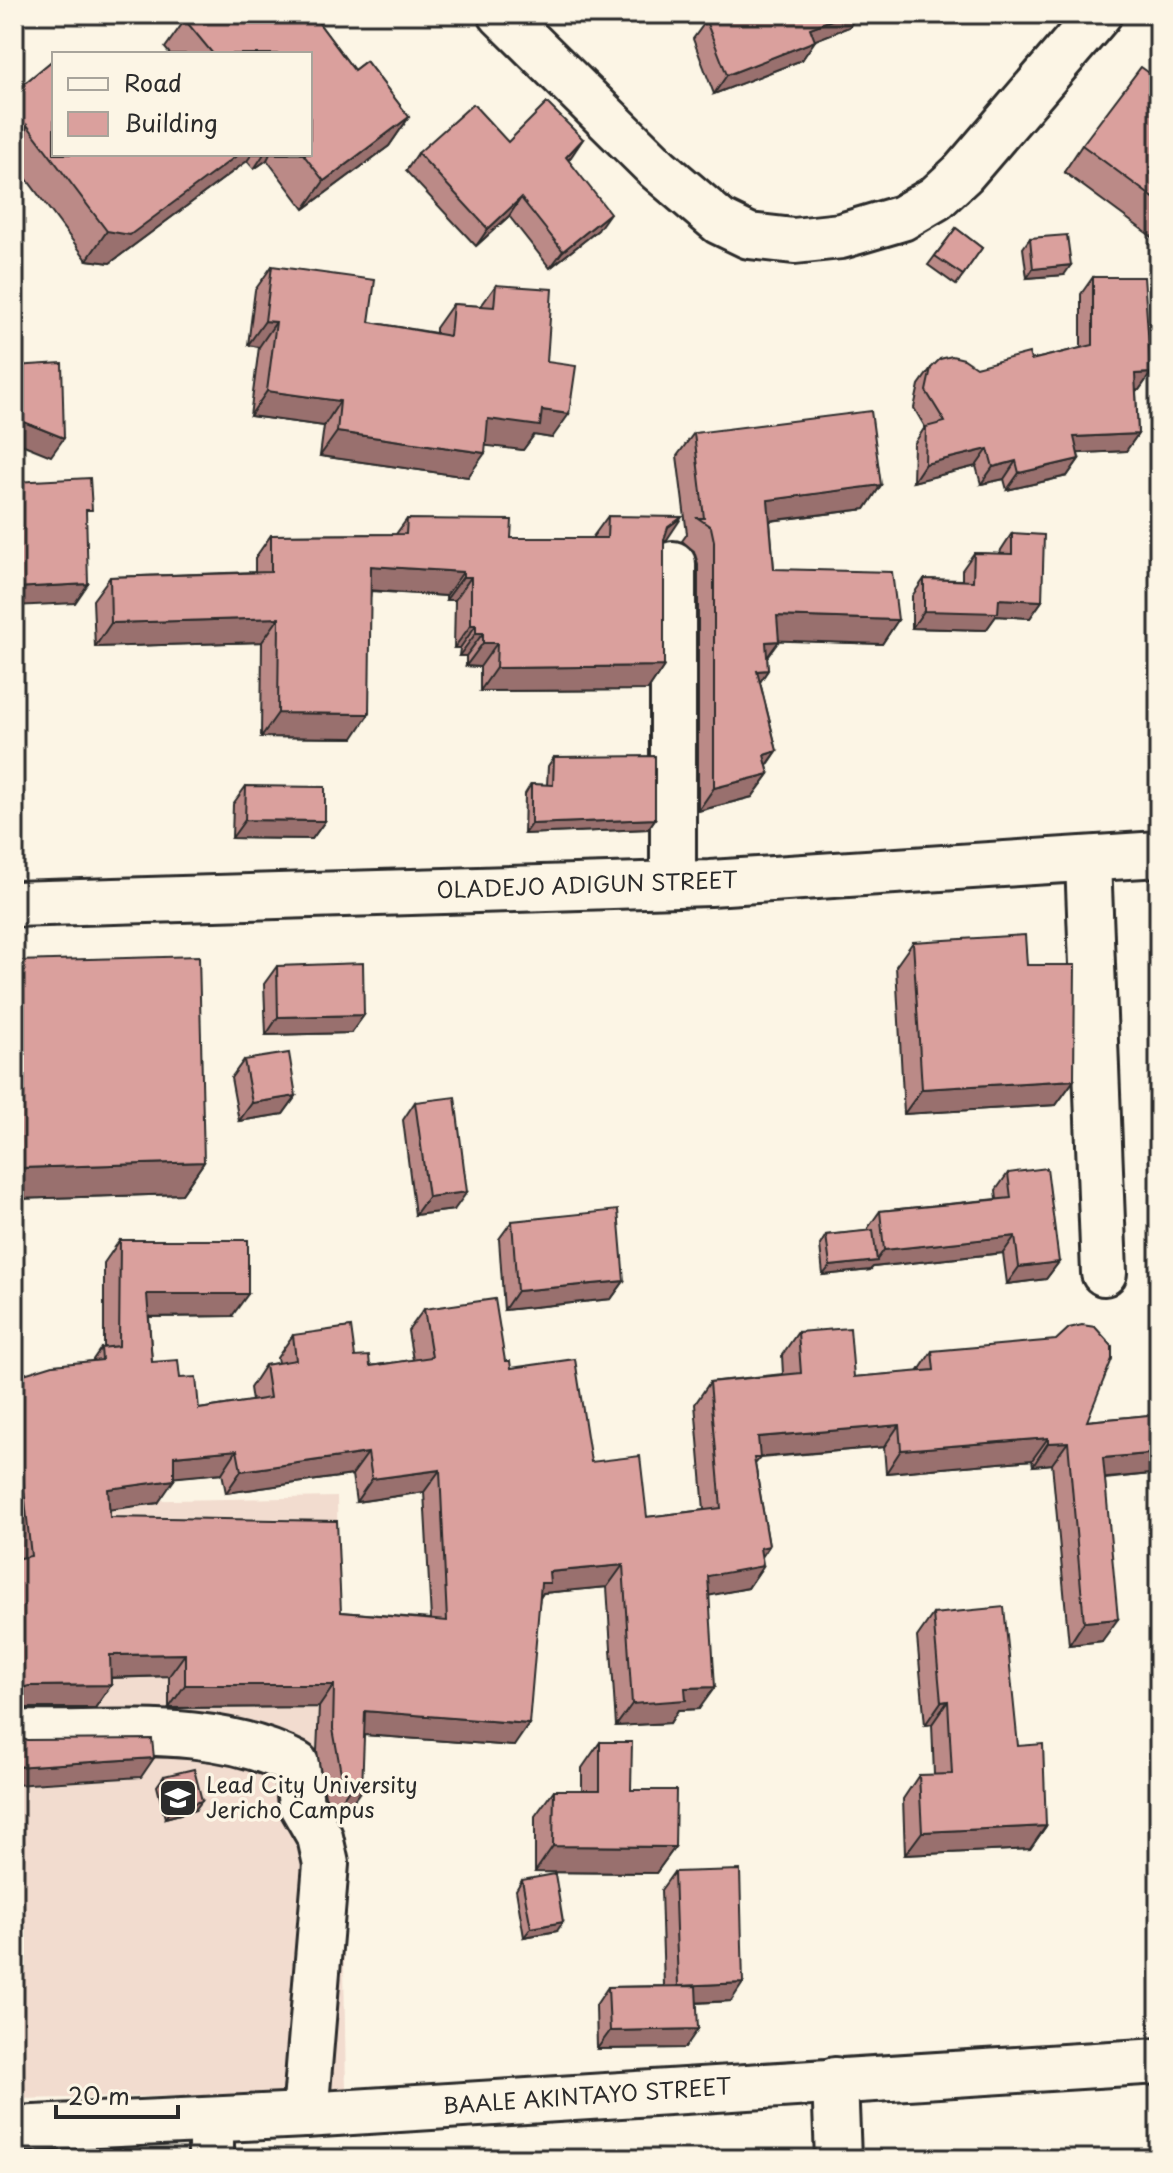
<svg xmlns="http://www.w3.org/2000/svg" width="1173" height="2173" font-family="'Playpen Sans',sans-serif">
<style>
.built{fill:#f2dccf}
.lines{fill:none;stroke-linecap:round;stroke-linejoin:round}
.minor-casing{stroke:#2b2b2b;stroke-width:50}
.minor{stroke:#fcf5e5;stroke-width:44}
.wall{fill:#bb8a87;stroke:#2b2b2b;stroke-width:2;fill-rule:evenodd}
.shaded-wall{fill:#99706e;stroke:#2b2b2b;stroke-width:2}
.building{fill:#daa09d;stroke:#2b2b2b;stroke-width:2;fill-rule:evenodd}
.labels{text-anchor:middle;stroke-width:7;stroke-linejoin:round;paint-order:stroke}
.street-label{font-size:22px;fill:#2b2b2b;stroke:#fcf5e5}
.poi-label{font-size:22px;fill:#2b2b2b;stroke:#fcf5e5;text-anchor:start}
</style>
<rect width="100%" height="100%" fill="#fcf5e5"/>
<filter id="ink" filterUnits="userSpaceOnUse"><feTurbulence type="fractalNoise" baseFrequency=".0125" numOctaves="2"/><feDisplacementMap in="SourceGraphic" scale="16" xChannelSelector="R" yChannelSelector="G"/><feConvolveMatrix kernelMatrix="1 2 1 2 8 2 1 2 1" color-interpolation-filters="sRGB"/></filter>
<g filter="url(#ink)">
<!-- built -->
<polygon class="built" points="337,1497 346,2093 14,2099 14,1503"/>
<g class="lines">
<defs>
<g id="minor">
<polyline points="501,14 658,169 720,222 749,236 794,241 841,236 902,218 936,198 963,173 1099,14"/>
<polyline points="1088,861 1104,1273"/>
<polyline points="673,884 673,564"/>
<polyline points="14,904 710,883 1159,854"/>
<path d="M14 1733C107 1736 211 1720 296 1764L301 1804 320 1837 326 1864 305 2115"/>
<polyline points="835,2080 838,2159"/>
<polyline points="211,2120 211,2159"/>
<polyline points="14,2129 305,2115 1159,2061"/>
</g>
</defs>
<!-- minor casing -->
<use href="#minor" class="minor-casing"/>
<!-- minor -->
<use href="#minor" class="minor"/>
</g>
<!-- wall -->
<g class="wall">
<polygon points="192,14 312,14 354,70 366,61 409,117 389,146 304,209 267,160 254,169 247,161 110,263 87,260 20,170 14,206 14,92 54,59 54,154 310,154 310,54 170,54 165,48 185,20"/>
<polygon points="723,14 858,14 849,27 815,40 802,60 714,94 693,39 706,21"/>
<polygon points="1159,80 1159,242 1064,172 1082,145"/>
<polygon points="583,139 568,160 598,230 550,268 509,216 476,246 406,171 418,153 508,142"/>
<polygon points="956,228 982,248 956,285 928,265"/>
<polygon points="1030,238 1064,275 1027,278 1023,248"/>
<polygon points="272,266 369,322 436,333 436,328 453,304 481,306 496,285 547,362 552,438 534,435 523,450 486,445 468,477 320,456 324,426 250,416 259,347 248,345 255,290"/>
<polygon points="1093,277 1151,373 1139,390 1136,390 1138,434 1126,451 1078,453 1079,459 1067,476 1007,490 1004,479 981,484 976,466 913,482 914,444 925,427 914,408 919,385 931,368 976,367 1031,360 1081,348 1081,294"/>
<polygon points="694,433 881,485 865,509 770,521 774,569 898,620 882,644 779,640 767,657 768,670 760,682 777,751 767,766 769,774 752,797 698,811 698,564 694,551 682,541 687,534 677,456"/>
<polygon points="608,516 666,541 664,542 664,666 648,690 480,691 480,667 466,666 466,656 459,656 460,648 454,648 455,600 446,600 446,596 371,591 353,738 261,737 262,642 95,647 93,600 110,577 255,572 255,558 271,535 396,534 407,519 511,538 592,538"/>
<polygon points="1012,533 1042,601 1030,618 996,616 986,630 912,628 912,596 924,579 962,580 962,570 974,553 1000,554 1001,550"/>
<polygon points="554,757 655,819 648,829 524,834 525,794 531,784 547,785 548,766"/>
<polygon points="246,786 325,821 312,839 232,838 233,804"/>
<polygon points="913,942 1027,965 1074,1080 1056,1105 904,1114 896,966"/>
<polygon points="16,961 204,1162 182,1194 14,1199 14,964"/>
<polygon points="277,966 364,1015 351,1033 266,1035 264,984"/>
<polygon points="244,1060 296,1096 283,1114 239,1121 231,1078"/>
<polygon points="415,1102 454,1210 415,1215 403,1120"/>
<polygon points="1008,1173 1059,1262 1046,1279 1007,1284 1003,1253 873,1267 870,1270 823,1275 820,1245 826,1235 868,1231 868,1228 880,1211 997,1199 996,1190"/>
<polygon points="512,1221 624,1281 611,1299 504,1310 499,1239"/>
<path d="M120 1240 232 1316 149 1317 152 1362 180 1378 199 1409 252 1401 250 1388 265 1365 278 1363 277 1358 293 1335 355 1357 370 1366 413 1360 408 1331 424 1309 505 1361 591 1462 647 1517 704 1510 695 1404 710 1382 783 1374 782 1355 798 1332 854 1377 918 1372 932 1351 1087 1421 1159 1414V1462L1150 1474 1105 1479 1102 1641 1069 1645 1052 1464 1033 1466 1032 1460 886 1473 884 1447 760 1458 755 1464 769 1546 762 1557 763 1566 748 1588 709 1595 699 1709 678 1710 670 1723 616 1726 607 1587 543 1593 540 1598 514 1746 364 1735 346 1811H334L325 1796 317 1751 319 1707 169 1708V1676L111 1678V1685L95 1708H14V1377L92 1361 101 1348H104V1263ZM222 1473 226 1493 352 1475 356 1502 424 1492 431 1619 341 1612 110 1517V1509L158 1503 174 1477Z"/>
<polygon points="933,1614 1018,1746 1046,1826 1030,1849 905,1855 903,1799 919,1775 934,1775 932,1724 925,1725 917,1637"/>
<polygon points="600,1742 631,1790 675,1847 656,1873 535,1872 535,1816 554,1790 582,1790 582,1768"/>
<polygon points="164,1776 195,1810 165,1818 157,1786"/>
<polygon points="674,1872 731,2001 697,2003 685,2048 597,2049 596,2005 608,1987 664,1986 661,1890"/>
<polygon points="522,1880 557,1931 524,1937 516,1890"/>
</g>
<!-- shaded-wall -->
<g class="shaded-wall">
<polygon points="847,14 858,14 849,27 798,47 810,28"/>
<polygon points="815,41 802,60 714,94 727,75"/>
<polygon points="409,117 389,146 304,209 324,181"/>
<polygon points="583,139 571,157 554,175 566,157"/>
<polygon points="239,154 252,154 247,161 110,263 87,260 107,231"/>
<polygon points="264,154 270,154 267,160 254,169"/>
<polygon points="521,198 509,216 476,246 488,229"/>
<polygon points="610,213 598,230 550,268 563,251"/>
<polygon points="1071,265 1064,275 1027,278 1033,269"/>
<polygon points="265,321 276,322 259,347 248,345"/>
<polygon points="1151,373 1139,390 1123,391 1135,374"/>
<polygon points="267,391 340,401 324,426 250,416"/>
<polygon points="542,410 569,414 552,438 534,435 523,450 471,444 488,419"/>
<polygon points="14,418 64,438 51,456 14,441"/>
<polygon points="337,432 485,453 468,477 320,456"/>
<polygon points="1138,434 1126,451 1062,454 1074,437"/>
<polygon points="988,449 976,466 913,482 925,464"/>
<polygon points="1079,459 1067,476 1007,490 1019,473"/>
<polygon points="1016,461 1004,479 981,484 993,467"/>
<polygon points="881,485 865,509 752,523 768,500"/>
<polygon points="682,517 666,541 652,551 668,527"/>
<polygon points="371,566 463,572 446,596 355,589"/>
<polygon points="463,577 471,577 455,600 446,600"/>
<polygon points="88,584 75,603 14,606 14,588"/>
<polygon points="999,599 1042,601 1030,618 996,616 986,630 912,628 924,611"/>
<polygon points="777,616 898,620 882,644 761,640"/>
<polygon points="279,618 262,642 95,647 111,623"/>
<polygon points="471,625 476,625 460,648 454,648"/>
<polygon points="476,633 483,633 466,656 459,656"/>
<polygon points="779,641 762,664 766,642"/>
<polygon points="483,643 497,643 480,667 466,666"/>
<polygon points="664,666 648,690 480,691 496,668"/>
<polygon points="768,670 752,694 757,671"/>
<polygon points="278,713 369,714 353,738 261,737"/>
<polygon points="777,751 760,775 764,755"/>
<polygon points="769,774 752,797 698,811 714,788"/>
<polygon points="655,819 648,829 524,834 531,824"/>
<polygon points="245,820 325,821 312,839 232,838"/>
<polygon points="364,1015 351,1033 266,1035 278,1017"/>
<polygon points="1074,1080 1056,1105 904,1114 922,1089"/>
<polygon points="296,1096 283,1114 239,1121 252,1103"/>
<polygon points="204,1162 182,1194 14,1199 14,1177 20,1168"/>
<polygon points="467,1192 454,1210 415,1215 428,1197"/>
<polygon points="1015,1236 1003,1253 873,1267 870,1270 823,1275 830,1266 876,1261 884,1250"/>
<polygon points="1059,1262 1046,1279 1007,1284 1019,1267"/>
<polygon points="624,1281 611,1299 504,1310 517,1291"/>
<polygon points="147,1294 248,1294 232,1316 131,1317"/>
<polygon points="899,1425 884,1447 742,1459 758,1437"/>
<polygon points="1048,1438 1032,1460 886,1473 901,1450"/>
<polygon points="1068,1442 1052,1464 1033,1466 1048,1443"/>
<polygon points="237,1450 222,1473 158,1479 174,1456"/>
<polygon points="368,1453 352,1475 226,1493 241,1471"/>
<polygon points="1159,1453 1159,1462 1150,1474 1087,1480 1103,1458"/>
<polygon points="440,1470 424,1492 356,1502 372,1479"/>
<polygon points="174,1480 158,1503 93,1512 108,1489"/>
<polygon points="769,1546 754,1567 763,1566 748,1588 692,1599 708,1576 760,1548"/>
<polygon points="623,1565 607,1587 543,1593 535,1605 525,1606 549,1572"/>
<polygon points="1118,1619 1102,1641 1069,1645 1084,1622"/>
<polygon points="185,1654 169,1676 94,1678 110,1655"/>
<polygon points="111,1685 95,1708 14,1708 14,1693 17,1689 29,1686"/>
<polygon points="185,1685 334,1685 319,1707 169,1708"/>
<polygon points="715,1687 699,1709 678,1710 670,1723 616,1726 632,1704 685,1688"/>
<polygon points="948,1701 932,1724 925,1725 941,1702"/>
<polygon points="365,1711 529,1724 514,1746 350,1734"/>
<polygon points="154,1758 141,1777 14,1785 14,1767"/>
<polygon points="350,1788 362,1789 346,1811 334,1811"/>
<polygon points="202,1801 195,1810 165,1818 172,1808"/>
<polygon points="1046,1826 1030,1849 905,1855 922,1832"/>
<polygon points="553,1846 675,1847 656,1873 535,1872"/>
<polygon points="563,1922 557,1931 524,1937 531,1928"/>
<polygon points="743,1983 731,2001 665,2004 678,1986"/>
<polygon points="698,2029 685,2048 597,2049 610,2031"/>
</g>
<!-- building -->
<g class="building">
<polygon points="192,14 312,14 354,70 366,61 409,117 324,181 303,154 310,154 310,54 213,54 185,20"/>
<polygon points="723,14 847,14 810,28 815,41 727,75 706,21"/>
<polygon points="54,59 54,154 239,154 130,235 107,231 27,125 14,206 14,92"/>
<polygon points="1141,67 1159,80 1159,202 1082,145"/>
<polygon points="547,103 583,139 566,157 610,213 563,251 521,198 488,229 418,153 473,104 508,142"/>
<polygon points="956,228 982,248 963,275 935,256"/>
<polygon points="1067,235 1071,265 1033,269 1030,238"/>
<polygon points="272,266 375,280 369,322 450,336 453,304 494,307 496,285 552,289 547,362 576,366 569,414 542,410 540,426 488,419 485,453 337,432 340,401 267,391 276,322 265,321"/>
<polygon points="1093,277 1144,277 1151,373 1135,374 1138,434 1074,437 1079,459 1019,473 1016,461 993,467 988,449 925,464 926,427 945,422 926,391 931,368 940,359 952,356 964,359 976,367 1029,353 1031,360 1093,345"/>
<polygon points="62,363 64,438 14,418 14,366"/>
<polygon points="871,411 881,485 768,500 774,569 892,572 898,620 777,616 779,641 766,642 768,670 757,671 777,751 764,755 769,774 714,788 714,541 711,527 698,518 704,518 694,433"/>
<polygon points="90,478 92,510 86,510 88,584 14,588 14,482"/>
<polygon points="608,516 682,517 668,527 664,540 664,666 496,668 497,643 483,643 483,633 476,633 476,625 471,625 471,577 463,577 463,572 371,566 369,714 278,713 279,618 111,623 110,577 271,572 271,535 406,534 407,519 512,520 511,538 607,538"/>
<polygon points="1012,533 1044,535 1042,601 999,599 998,613 924,611 924,579 973,581 974,553 1012,554"/>
<polygon points="14,695 16,723 14,723"/>
<polygon points="655,756 655,819 531,824 531,784 553,785 554,757"/>
<polygon points="246,786 325,787 325,821 245,820"/>
<polygon points="1025,935 1027,965 1075,965 1074,1080 922,1089 913,942"/>
<polygon points="199,956 204,1162 20,1168 16,961"/>
<polygon points="363,963 364,1015 278,1017 277,966"/>
<polygon points="289,1053 296,1096 252,1103 244,1060"/>
<polygon points="455,1097 467,1192 428,1197 415,1102"/>
<polygon points="1047,1168 1059,1262 1019,1267 1015,1236 884,1250 880,1211 1011,1198 1008,1173"/>
<polygon points="618,1210 624,1281 517,1291 512,1221"/>
<polygon points="873,1230 877,1261 830,1266 826,1235"/>
<path d="M120 1240H248V1294H147L152 1362 178 1360 180 1378 196 1377 199 1409 270 1398 265 1365 296 1360 293 1335 351 1327 355 1357 369 1356 370 1366 432 1357 424 1309 495 1299 505 1361H510L511 1368 575 1359 591 1462 640 1456 647 1517 721 1508 710 1382 801 1373 798 1332 850 1328 854 1377 934 1370 932 1351 1056 1340 1069 1328 1082 1325 1095 1327 1112 1346V1359L1087 1421 1159 1414V1453L1103 1458 1118 1619 1084 1622 1068 1442 1048 1443V1438L901 1450 899 1425 758 1437 760 1458H754L769 1546 760 1548 763 1566 708 1576 715 1687 685 1688 686 1700 632 1704 623 1565 549 1572 550 1583H541L529 1724 365 1711 362 1789 350 1788 341 1773 333 1729 334 1685H185V1654L110 1655 111 1685 29 1686 17 1689 14 1694V1559L31 1556 14 1396V1377L53 1365 102 1360 101 1348 119 1346ZM237 1450 241 1471 368 1453 372 1479 440 1470 447 1621 341 1612 337 1521 110 1517 108 1489 174 1480V1456Z"/>
<polygon points="1004,1607 1018,1746 1043,1744 1046,1826 922,1832 919,1775 952,1774 948,1701 941,1702 933,1614"/>
<polygon points="14,1736 27,1740 152,1739 154,1758 14,1767"/>
<polygon points="600,1742 632,1742 631,1790 676,1790 675,1847 553,1846 554,1790 600,1790"/>
<polygon points="194,1769 202,1801 172,1808 164,1776"/>
<polygon points="740,1870 743,1983 678,1986 674,1872"/>
<polygon points="555,1874 563,1922 531,1928 522,1880"/>
<polygon points="696,1986 698,2029 610,2031 608,1987"/>
<polygon points="1159,2148 1159,2159 1068,2159"/>
</g>
</g>
<!-- icons -->
<defs>
<symbol id="university-square" viewBox="-11 -11 22 22"><rect x="-9" y="-9" width="18" height="18" rx="4" fill="#2b2b2b" stroke="#fcf5e5"/><path d="M0-5L7-2L0 1L-7-2ZM-4 1L0 2.5L4 1V4Q0 6-4 4Z" fill="#fff"/></symbol>
</defs>
<g fill-rule="evenodd">
<use href="#university-square" x="156" y="1776" width="44" height="44"/>
</g>
<g class="labels">
<!-- street labels -->
<g class="street-label">
<text transform="translate(587 885) rotate(-2)" y="8">OLADEJO ADIGUN STREET</text>
<text transform="translate(587 2096) rotate(-4)" y="8">BAALE AKINTAYO STREET</text>
</g>
<!-- poi labels -->
<g class="poi-label">
<text x="206" y="1793">Lead City University<tspan x="206" dy="25">Jericho Campus</tspan></text>
</g>
</g>
<!-- margin -->
<rect width="1173" height="2173" fill="none" stroke="#fcf5e5" stroke-width="48"/>
<rect x="24" y="24" width="1125" height="2125" fill="none" stroke="#2b2b2b" stroke-width="3" filter="url(#ink)"/>
<!-- legend -->
<rect x="52" y="52" width="260" height="104" fill="#fcf5e5" stroke="#a8a49b" stroke-width="2"/>
<rect x="68" y="78" width="40" height="12" fill="#fcf5e5" stroke="#a8a49b" stroke-width="2"/>
<text x="124" y="92" font-size="24" fill="#2b2b2b">Road</text>
<rect x="68" y="112" width="40" height="24" fill="#daa09d" stroke="#a8a49b" stroke-width="2"/>
<text x="124" y="132" font-size="24" fill="#2b2b2b">Building</text>
<!-- scale -->
<path d="M56 2105v12h122v-12" fill="none" stroke="#2b2b2b" stroke-width="4"/>
<text x="68" y="2105" font-size="24" fill="#2b2b2b" stroke="#fcf5e5" stroke-width="6" paint-order="stroke">20 m</text>
</svg>
